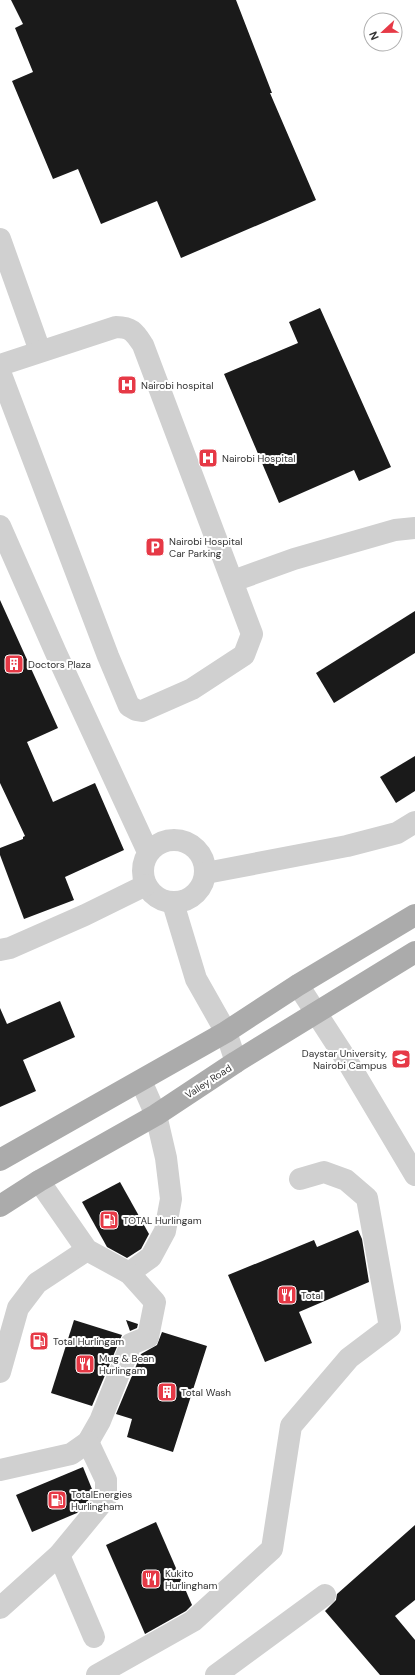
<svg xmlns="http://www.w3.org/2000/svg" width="415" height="1675" font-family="'DM Sans',sans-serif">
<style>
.building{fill:#1a1a1a}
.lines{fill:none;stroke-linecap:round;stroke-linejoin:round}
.minor{stroke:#d0d0d0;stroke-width:22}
.major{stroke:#ababab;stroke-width:22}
.labels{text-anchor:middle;stroke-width:4;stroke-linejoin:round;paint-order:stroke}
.poi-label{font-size:10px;fill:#333;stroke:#fff;text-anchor:start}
.street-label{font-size:10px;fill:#333;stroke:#fff}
</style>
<rect width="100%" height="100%" fill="#fff"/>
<!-- building -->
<g class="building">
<polygon points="11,0 236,0 272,93 270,93 316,200 181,258 157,201 101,224 78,169 53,179 12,81 33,72 15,28 23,24"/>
<polygon points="320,308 391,467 359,481 354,470 279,503 224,374 298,343 289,322"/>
<polygon points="0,600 58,728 27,742 53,802 95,783 124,850 65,877 74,900 24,919 0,855 0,848 23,839 23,837 25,836 0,783"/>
<polygon points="415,611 415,653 334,703 316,673"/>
<polygon points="415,756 415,791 396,803 380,777"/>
<polygon points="60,1001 75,1037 23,1060 36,1091 0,1107 0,1008 7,1024"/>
<polygon points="120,1182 149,1234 141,1249 127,1258 107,1247 82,1202"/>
<polygon points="358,1230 362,1239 369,1282 299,1312 312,1343 265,1362 228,1275 314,1240 317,1247"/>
<polygon points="74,1320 122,1335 92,1406 51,1393"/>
<polygon points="126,1320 138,1324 137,1328 130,1331"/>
<polygon points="162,1332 207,1346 173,1452 127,1437 132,1419 116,1414 141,1354 157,1345"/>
<polygon points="83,1467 94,1494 77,1513 32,1532 16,1495"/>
<polygon points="156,1522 192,1605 186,1611 145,1634 106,1545"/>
<polygon points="415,1525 415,1600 395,1616 415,1640 415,1675 380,1675 325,1611 336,1600 337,1594"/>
</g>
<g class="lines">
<!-- minor -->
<g class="minor">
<polyline points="0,239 40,351"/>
<path d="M0 365 116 327C132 327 135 333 143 345L252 634 244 655 192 689 142 711 136 710 129 706 108 656 0 372"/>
<polyline points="0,526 56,653 148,852"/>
<polyline points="233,581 294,559 395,530 415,528"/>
<circle cx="174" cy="871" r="31"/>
<polyline points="206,873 347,846 397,833 415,822"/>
<polyline points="173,903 196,979 226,1032 236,1062"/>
<polyline points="0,950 10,948 85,915 146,885"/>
<polyline points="298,985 346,1059 415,1175"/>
<polyline points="129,1273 151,1257 165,1231 171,1199 166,1158 156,1115 141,1081"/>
<polyline points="0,1372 18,1308 37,1283 87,1250"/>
<polyline points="0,1470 71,1454 88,1442 100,1421 131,1344 148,1337 155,1302 129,1273 87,1250 39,1181"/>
<polyline points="59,1555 94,1637"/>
<polyline points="0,1608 59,1555 106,1498 106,1480 88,1442"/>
<polyline points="97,1675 193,1621 272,1549 291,1426 349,1358 390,1327 367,1198 346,1180 324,1172 300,1179"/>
<polyline points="216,1675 325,1595"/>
</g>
<!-- major -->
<g class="major">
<polyline points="0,1160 226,1032 298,985 415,915"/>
<polyline points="0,1206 39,1181 156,1115 236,1062 415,952"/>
</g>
</g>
<!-- icons -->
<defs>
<symbol id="hospital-square" viewBox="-11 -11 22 22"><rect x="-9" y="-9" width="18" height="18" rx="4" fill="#e63946" stroke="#fff"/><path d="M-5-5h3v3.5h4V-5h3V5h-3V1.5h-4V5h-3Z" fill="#fff"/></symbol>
<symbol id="parking-square" viewBox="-11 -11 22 22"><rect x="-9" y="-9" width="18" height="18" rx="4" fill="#e63946" stroke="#fff"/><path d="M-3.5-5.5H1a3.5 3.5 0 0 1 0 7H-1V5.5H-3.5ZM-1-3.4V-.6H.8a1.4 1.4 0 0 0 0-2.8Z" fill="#fff"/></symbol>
<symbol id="building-square" viewBox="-11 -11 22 22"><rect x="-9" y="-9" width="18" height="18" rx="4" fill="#e63946" stroke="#fff"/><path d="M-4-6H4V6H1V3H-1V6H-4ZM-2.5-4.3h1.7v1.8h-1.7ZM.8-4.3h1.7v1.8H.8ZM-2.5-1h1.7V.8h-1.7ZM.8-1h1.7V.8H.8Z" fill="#fff"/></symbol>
<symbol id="university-square" viewBox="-11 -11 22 22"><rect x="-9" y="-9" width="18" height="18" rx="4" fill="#e63946" stroke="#fff"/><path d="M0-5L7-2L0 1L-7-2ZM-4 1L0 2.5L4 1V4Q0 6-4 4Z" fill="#fff"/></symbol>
<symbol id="fuel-square" viewBox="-11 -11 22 22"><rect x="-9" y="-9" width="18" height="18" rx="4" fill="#e63946" stroke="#fff"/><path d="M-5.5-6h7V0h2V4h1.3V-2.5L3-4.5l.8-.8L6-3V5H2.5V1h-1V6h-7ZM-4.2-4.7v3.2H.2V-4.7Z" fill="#fff"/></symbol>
<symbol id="restaurant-square" viewBox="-11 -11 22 22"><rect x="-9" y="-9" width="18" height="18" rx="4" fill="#e63946" stroke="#fff"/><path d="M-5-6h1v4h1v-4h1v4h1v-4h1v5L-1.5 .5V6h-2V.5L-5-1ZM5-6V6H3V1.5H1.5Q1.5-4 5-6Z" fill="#fff"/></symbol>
</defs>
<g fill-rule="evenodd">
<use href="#hospital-square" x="116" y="374" width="22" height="22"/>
<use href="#hospital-square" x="197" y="447" width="22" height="22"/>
<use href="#parking-square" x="144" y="536" width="22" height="22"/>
<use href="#building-square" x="3" y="653" width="22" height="22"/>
<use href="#university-square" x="390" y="1048" width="22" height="22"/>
<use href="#fuel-square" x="98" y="1209" width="22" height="22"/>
<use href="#restaurant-square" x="276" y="1284" width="22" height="22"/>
<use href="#fuel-square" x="28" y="1330" width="22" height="22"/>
<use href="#restaurant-square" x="74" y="1353" width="22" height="22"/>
<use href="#building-square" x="156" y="1381" width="22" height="22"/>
<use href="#fuel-square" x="46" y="1489" width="22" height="22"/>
<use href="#restaurant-square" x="140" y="1568" width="22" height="22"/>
</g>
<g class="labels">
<!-- poi labels -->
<g class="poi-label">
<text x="141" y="389">Nairobi hospital</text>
<text x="222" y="462">Nairobi Hospital</text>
<text x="169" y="545">Nairobi Hospital<tspan x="169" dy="12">Car Parking</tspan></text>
<text x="28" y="668">Doctors Plaza</text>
<text x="387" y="1057" text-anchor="end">Daystar University,<tspan x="387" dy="12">Nairobi Campus</tspan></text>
<text x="123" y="1224">TOTAL Hurlingam</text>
<text x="301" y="1299">Total</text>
<text x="53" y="1345">Total Hurlingam</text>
<text x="99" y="1362">Mug &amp; Bean<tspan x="99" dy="12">Hurlingam</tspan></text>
<text x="181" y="1396">Total Wash</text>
<text x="71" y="1498">TotalEnergies<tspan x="71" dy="12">Hurlingham</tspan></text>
<text x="165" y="1577">Kukito<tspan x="165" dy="12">Hurlingham</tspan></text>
</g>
<!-- street labels -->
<g class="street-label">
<text transform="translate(208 1081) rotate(-33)" y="4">Valley Road</text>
</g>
</g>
<!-- north arrow -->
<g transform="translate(383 32) rotate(248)"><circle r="19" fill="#ffffff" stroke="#adadad"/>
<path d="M0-3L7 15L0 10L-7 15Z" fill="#e63946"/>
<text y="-6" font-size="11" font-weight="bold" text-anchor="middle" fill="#333333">N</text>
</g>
</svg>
